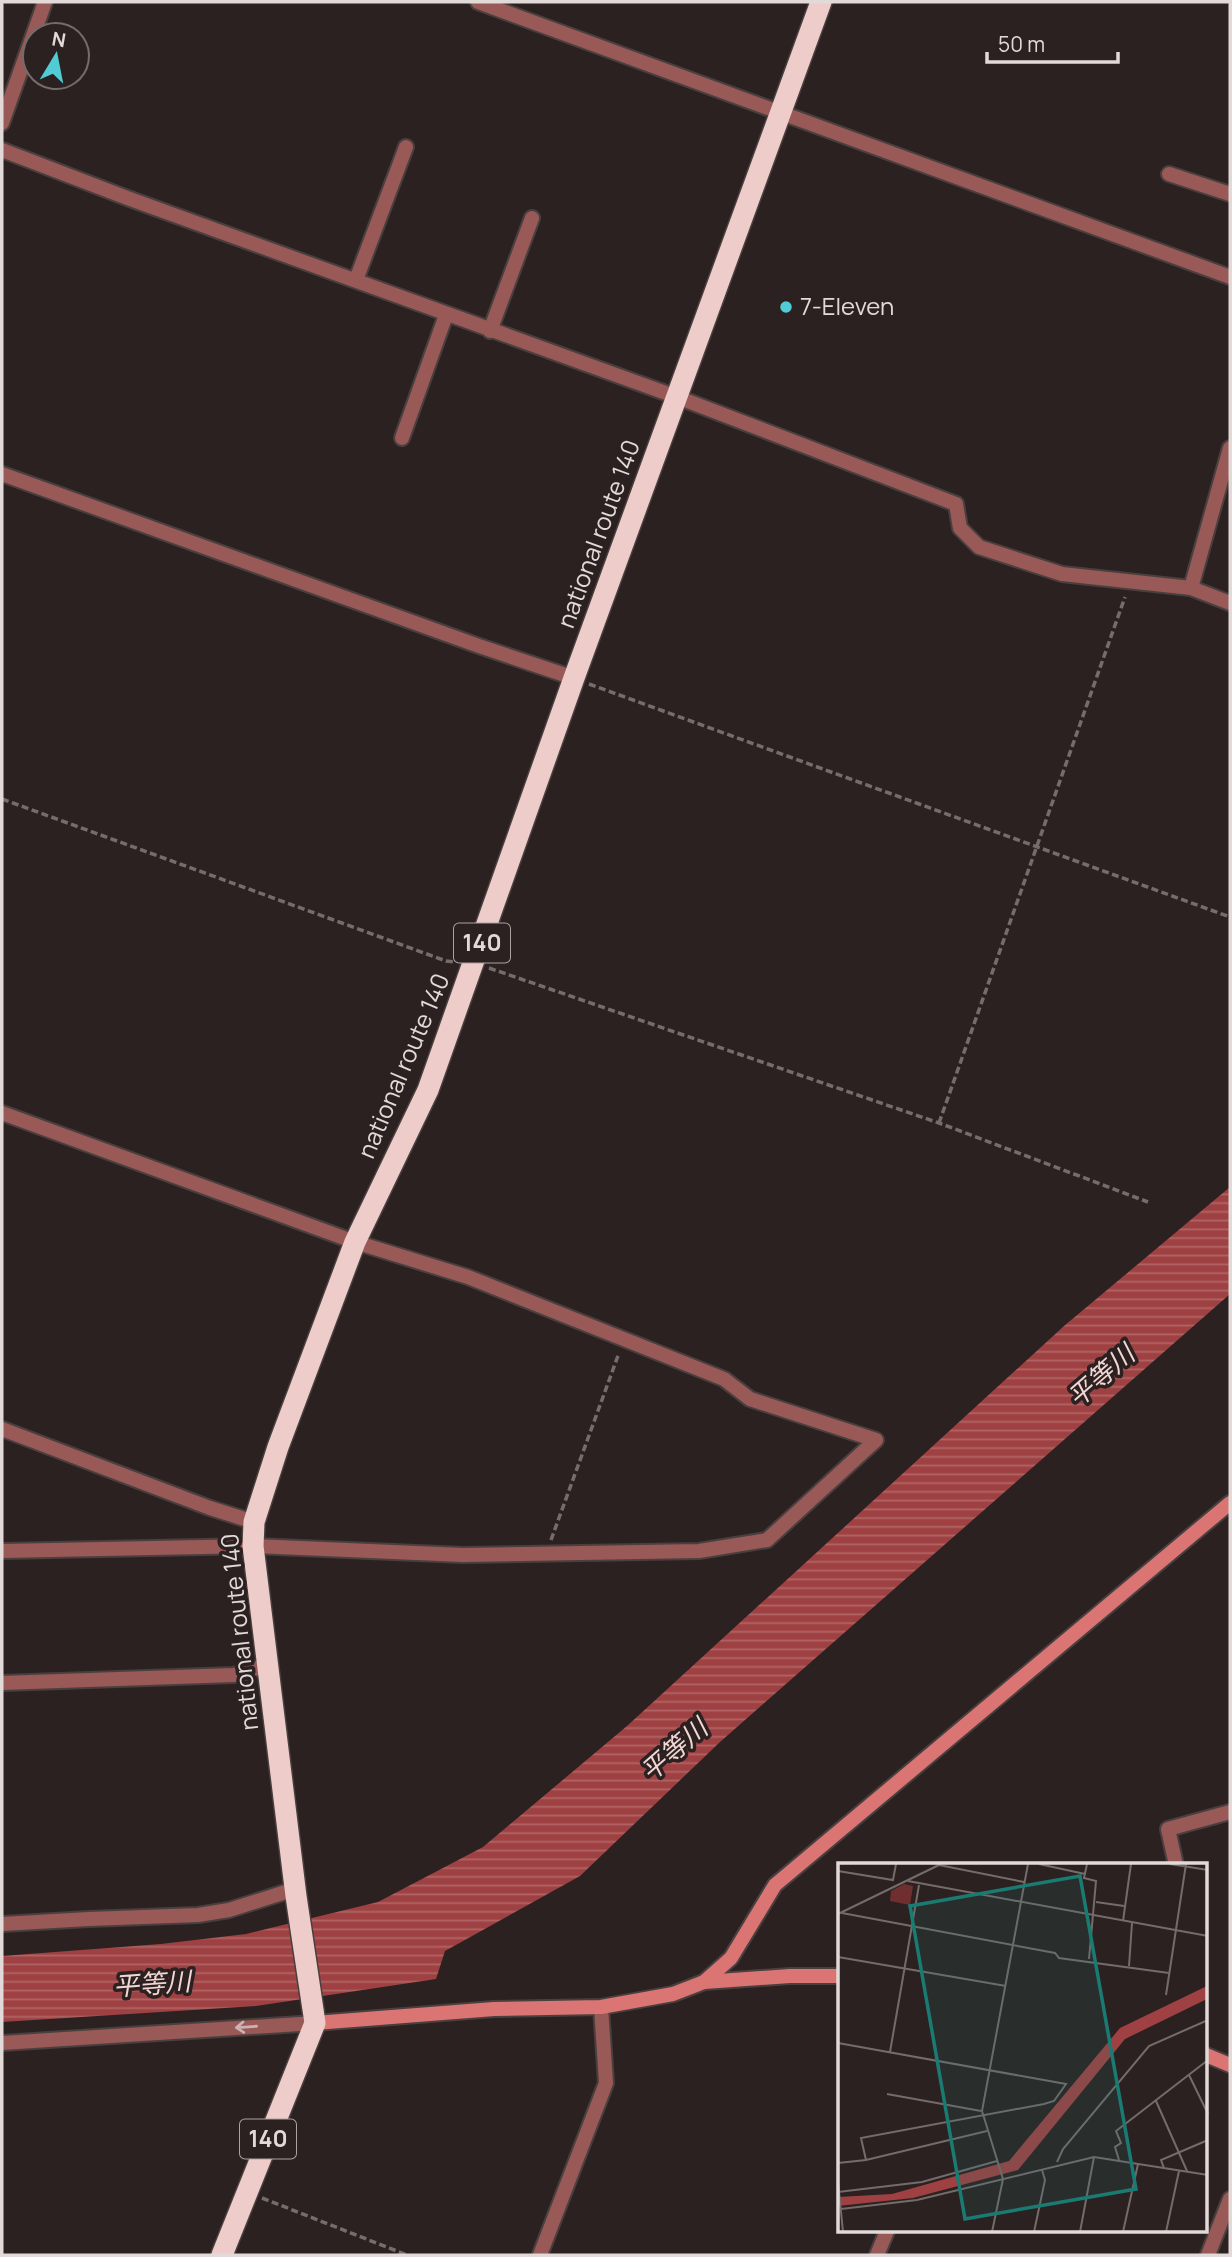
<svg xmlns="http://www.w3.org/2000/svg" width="1232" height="2257" font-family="Manrope,'Noto Sans JP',sans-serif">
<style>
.water{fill:url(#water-rules)}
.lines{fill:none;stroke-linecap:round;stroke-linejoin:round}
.street-casing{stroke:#493f3e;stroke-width:18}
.secondary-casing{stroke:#493f3e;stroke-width:18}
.highway-casing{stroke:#493f3e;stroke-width:24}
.path{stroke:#756c6c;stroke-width:3.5;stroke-dasharray:7 3.5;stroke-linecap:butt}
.street{stroke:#985957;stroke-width:14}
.secondary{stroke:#da7574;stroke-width:14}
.highway{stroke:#edccca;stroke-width:21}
.oneway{stroke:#cbb3b2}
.poi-dot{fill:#51ccd5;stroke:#2c2121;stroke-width:2.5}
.labels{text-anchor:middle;stroke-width:7;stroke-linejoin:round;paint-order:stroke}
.shield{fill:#2c2121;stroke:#aba2a2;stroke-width:2}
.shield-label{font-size:23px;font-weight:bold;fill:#e1dad9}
.poi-label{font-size:24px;fill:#e1dad9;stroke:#2c2121;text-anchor:start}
.street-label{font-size:24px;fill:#e1dad9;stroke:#2c2121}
.water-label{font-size:26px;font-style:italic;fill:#f3d7d5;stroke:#2c2121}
.inset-road{fill:none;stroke:#746b6b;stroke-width:2}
.view{fill:#1a7b73;fill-opacity:0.15;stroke:#1a7b73;stroke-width:3.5}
.inset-edge{fill:none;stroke:#e1dad9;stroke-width:3.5}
</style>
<defs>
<pattern id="water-rules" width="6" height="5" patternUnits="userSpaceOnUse" patternTransform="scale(1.75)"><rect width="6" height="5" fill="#9f4142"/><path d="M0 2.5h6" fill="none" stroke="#b06566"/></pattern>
</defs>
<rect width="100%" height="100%" fill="#2c2121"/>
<!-- water -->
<polygon class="water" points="1230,1187 1230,1294 720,1742 580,1876 445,1951 436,1979 256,2006 2,2022 2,1956 161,1944 246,1934 378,1902 483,1847 627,1726 1064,1326"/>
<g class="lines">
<defs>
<g id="street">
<polyline points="478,2 1230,277"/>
<polyline points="2,123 45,2"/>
<polyline points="2,150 130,199 677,397 956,504 960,528 979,547 1062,574 1191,588 1230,603"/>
<polyline points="1169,174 1230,194"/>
<polyline points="356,280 406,147"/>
<polyline points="490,331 532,218"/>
<polyline points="402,438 446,315"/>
<polyline points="2,474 479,646 574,678"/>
<polyline points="1191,588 1230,448"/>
<polyline points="2,1113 355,1242 468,1277 724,1379 750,1399 876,1440 767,1540 699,1551 463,1555 253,1546 2,1551"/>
<polyline points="2,1429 210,1508 254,1522"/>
<polyline points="2,1683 234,1675 268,1665"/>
<polyline points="1176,1865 1168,1829 1230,1812"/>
<polyline points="2,1924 89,1919 198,1915 229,1910 295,1889"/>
<polyline points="2,2043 315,2023"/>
<polyline points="540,2255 606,2083 601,2007"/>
<polyline points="877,2255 887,2231"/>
<polyline points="1208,2255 1230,2199"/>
</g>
<g id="secondary">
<polyline points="704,1982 731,1958 775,1885 1230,1503"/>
<polyline points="315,2023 494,2009 601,2007 673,1994 704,1982 790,1976 840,1976"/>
<polyline points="1206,2055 1230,2065"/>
</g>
<polyline id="highway" points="222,2255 315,2023 296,1896 253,1546 254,1522 278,1447 355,1242 428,1090 574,678 821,2"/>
</defs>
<!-- street casing -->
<use href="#street" class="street-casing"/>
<!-- secondary casing -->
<use href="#secondary" class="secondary-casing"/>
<!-- highway casing -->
<use href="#highway" class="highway-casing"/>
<!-- path -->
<g class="path">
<polyline points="589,684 1230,917"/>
<polyline points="2,799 446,961 454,962"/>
<polyline points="489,968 939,1123 1148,1202"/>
<polyline points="939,1123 1125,597"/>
<polyline points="551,1540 619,1353"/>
<polyline points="262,2198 407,2255"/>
</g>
<!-- street -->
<use href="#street" class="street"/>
<!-- secondary -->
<use href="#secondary" class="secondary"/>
<!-- highway -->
<use href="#highway" class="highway"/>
</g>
<!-- one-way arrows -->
<defs><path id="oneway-shaft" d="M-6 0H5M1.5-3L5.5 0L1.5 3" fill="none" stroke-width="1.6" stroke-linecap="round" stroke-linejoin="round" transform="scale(1.75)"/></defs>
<use class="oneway" href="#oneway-shaft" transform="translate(246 2027) rotate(176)"/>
<!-- markers -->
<circle class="poi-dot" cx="786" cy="307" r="7"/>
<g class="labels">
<!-- shield labels -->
<g class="shield">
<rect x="454" y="923.5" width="56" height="39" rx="5"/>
<rect x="240" y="2119.5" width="56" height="39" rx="5"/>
</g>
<g class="shield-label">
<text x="482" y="951">140</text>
<text x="268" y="2147">140</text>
</g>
<!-- poi labels -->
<g class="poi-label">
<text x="800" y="315">7-Eleven</text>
</g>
<!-- street labels -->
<g class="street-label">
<text transform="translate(599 534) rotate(-70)" y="8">national route 140</text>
<text transform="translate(404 1066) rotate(-67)" y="8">national route 140</text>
<text transform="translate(240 1632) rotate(-96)" y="8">national route 140</text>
</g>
<!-- water labels -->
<g class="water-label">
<text transform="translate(1101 1376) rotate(-41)" y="9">平等川</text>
<text transform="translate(674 1750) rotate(-41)" y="9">平等川</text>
<text transform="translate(152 1984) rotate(-4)" y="9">平等川</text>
</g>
</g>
<!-- overview -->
<g transform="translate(838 1863)">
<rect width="369" height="369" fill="#2c2121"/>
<path d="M66 21 75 23 72 42 52 38 53 28Z" fill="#702f2f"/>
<path d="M369 123V136L287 176 180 307 75 335 0 343V334L54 331 171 298 282 165Z" fill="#9f4142"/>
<path class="inset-road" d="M201 1 247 11M249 1 246 15 258 18 251 96M332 1 370 7M101 2 186 19M0 8 55 17 58 1M70 18 370 73M258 39 286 43M4 50 217 90 221 95 331 110M0 51 103 1M285 58 293 1M0 94 168 123M291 103 294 60M328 132 348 1M0 180 228 221 216 238 206 241 23 275 28 297M52 189 81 22M351 212 370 251M49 231 143 248M318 238 349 308M281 297 277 284 283 280 278 268 370 197M219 299 225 286 311 183 370 157M0 300 28 297 149 268M326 305 323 297 370 277M0 318 5 369M0 329 84 319 159 298M3 346 79 337 256 294 370 312M154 369 165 316 144 248 190 1M196 369 207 317 204 307M242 369 256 294M285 369 300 301M328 369 341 308"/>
<path class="view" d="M242 13 298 326 127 356 72 43Z"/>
<rect width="369" height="369" class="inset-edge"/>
</g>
<!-- border -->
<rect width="1232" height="2257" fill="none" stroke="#e1dad9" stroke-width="7"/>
<!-- north arrow -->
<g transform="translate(56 56) rotate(10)"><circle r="33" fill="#2c2121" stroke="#746b6b" stroke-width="2"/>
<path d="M0-5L12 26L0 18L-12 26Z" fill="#51ccd5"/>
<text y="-10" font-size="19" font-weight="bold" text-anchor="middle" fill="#e1dad9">N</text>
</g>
<!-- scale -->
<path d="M987 52v10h131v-10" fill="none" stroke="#e1dad9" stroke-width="3.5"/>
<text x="998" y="52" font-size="21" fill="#e1dad9" stroke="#2c2121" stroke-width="5" paint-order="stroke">50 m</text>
</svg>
